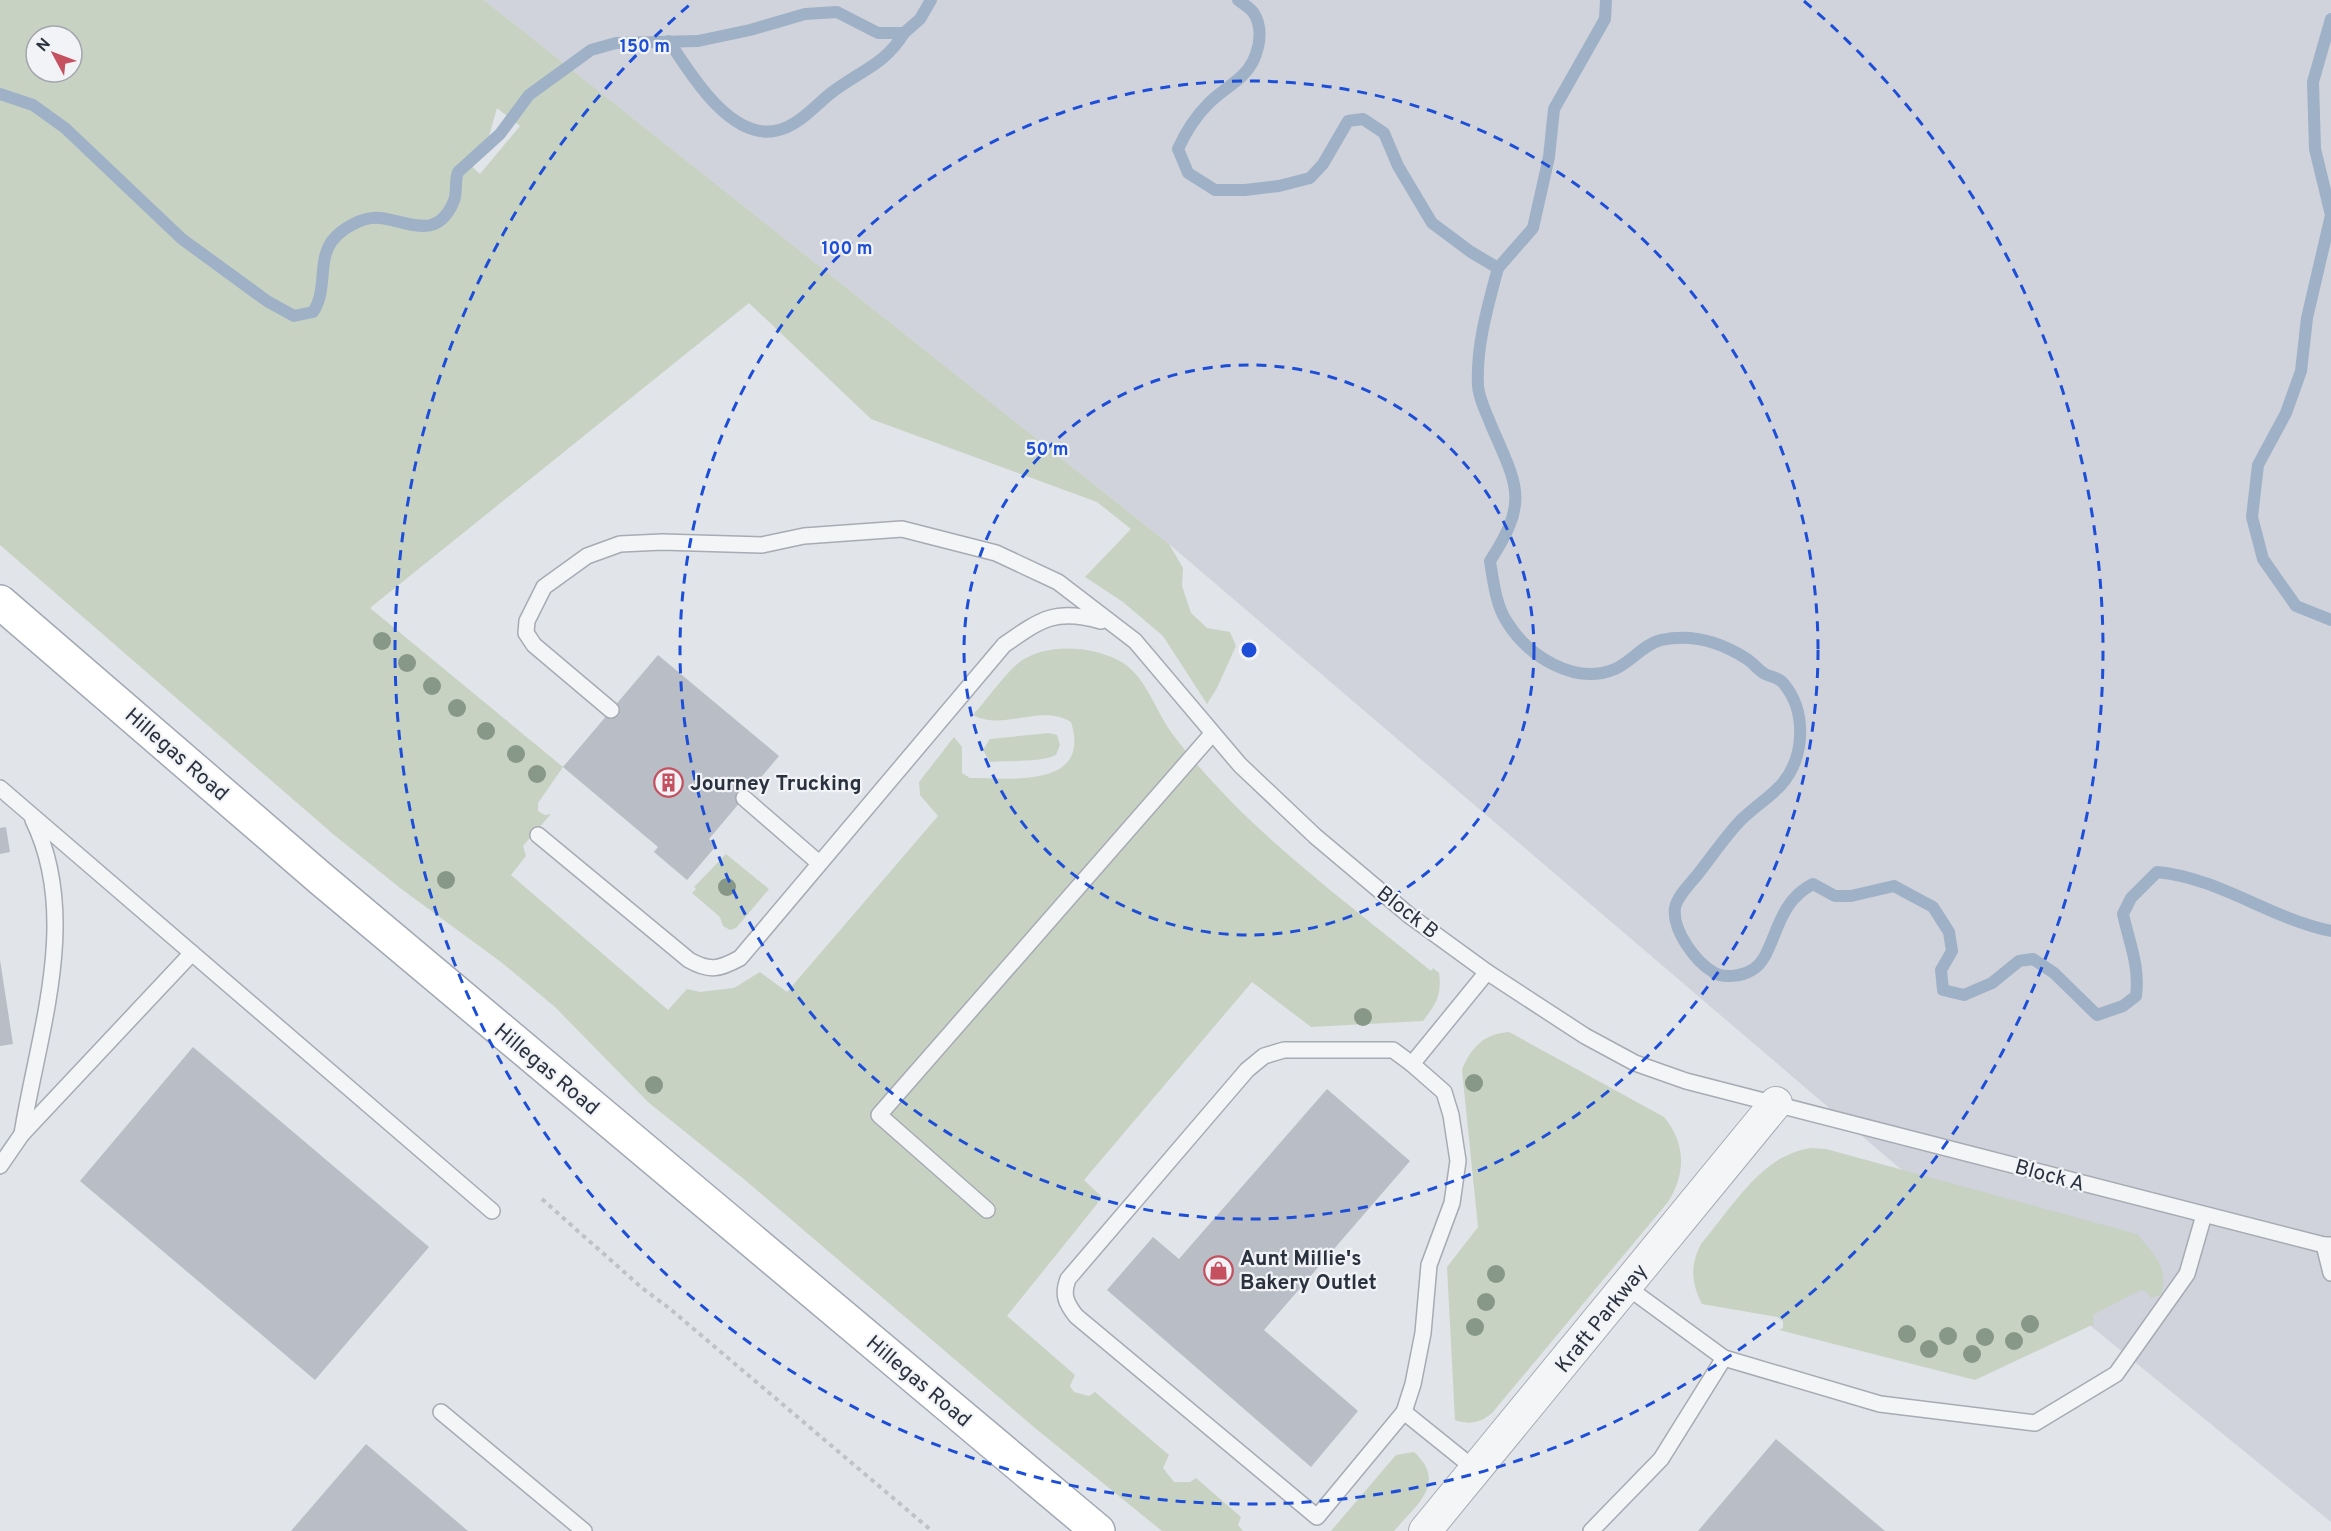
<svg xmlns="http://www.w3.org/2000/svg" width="2331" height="1531" font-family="Overpass,sans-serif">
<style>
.built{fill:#d0d3db}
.green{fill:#c7d2c3;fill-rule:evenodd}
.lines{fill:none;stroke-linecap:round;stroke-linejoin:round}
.stream{stroke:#9fb1c6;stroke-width:12}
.building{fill:#b9bdc5}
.service-casing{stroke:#a7abb3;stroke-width:18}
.minor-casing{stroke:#a7abb3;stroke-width:34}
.primary-casing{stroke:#a1a8b4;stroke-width:36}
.path{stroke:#c0c2c7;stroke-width:4;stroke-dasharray:4.5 4.5;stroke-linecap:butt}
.service{stroke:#f4f5f7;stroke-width:15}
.minor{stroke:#f4f5f7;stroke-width:32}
.primary{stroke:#fff;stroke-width:33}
.tree{fill:#889888}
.ring{fill:none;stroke:#1d4ed8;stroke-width:3;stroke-dasharray:10 8}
.labels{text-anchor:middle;stroke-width:4.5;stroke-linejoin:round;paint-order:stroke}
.street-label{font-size:21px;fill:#2b323f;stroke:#f1f3f6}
.poi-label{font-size:21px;font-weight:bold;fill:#2b323f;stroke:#f1f3f6;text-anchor:start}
.centre{fill:#1d4ed8;stroke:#f1f3f6;stroke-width:3}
.ring-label{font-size:18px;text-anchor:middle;font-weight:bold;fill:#1d4ed8;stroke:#f1f3f6;stroke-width:4.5;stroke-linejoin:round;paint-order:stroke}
</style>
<rect width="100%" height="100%" fill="#e1e4e9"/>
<!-- built -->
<polygon class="built" points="484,0 2331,0 2331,1522 1945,1207 1169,544"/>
<!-- green -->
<g class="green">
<path d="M0 0H484L1169 544 1183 568 1182 586 1191 613 1207 628 1230 632 1236 646 1217 688 1207 704 1163 636 1123 602 1085 577 1131 529 1097 502 871 419 749 303 370 608 563 767 538 803V811L545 815 551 814 523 846 526 856 511 875 668 1010 687 989 700 992 734 988 760 972 787 992 938 816 920 795 919 782 954 737 962 747V773L970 778C1010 778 1092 789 1071 722 1039 703 1004 732 973 715 986 701 1007 671 1021 661 1047 643 1091 646 1118 660 1147 675 1155 712 1174 736 1245 829 1340 897 1431 971L1433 968 1439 973C1442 995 1436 1004 1423 1021L1311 1027 1252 982 1084 1180 1101 1196 1097 1204 1007 1316 1075 1375 1070 1386 1074 1392 1089 1396 1095 1392 1169 1455 1163 1468 1174 1482H1190L1196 1478 1241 1517 1238 1525 1243 1531H1162L1035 1428 745 1180 648 1102 555 1007 501 962 400 888 333 834 0 545ZM36 36H72V72H36ZM497 108 520 126 480 174 465 160 489 136Z"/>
<path d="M1049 733 1057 735 1060 745 1056 755C1038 763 1010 760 990 762L983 750 990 739Z"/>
<polygon points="726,854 769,889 736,928 730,930 723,926 720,917 692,893 696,889 694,887"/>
<path d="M1509 1032 1664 1117C1686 1143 1686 1174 1668 1202L1492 1413C1480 1423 1470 1425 1455 1420L1447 1267 1478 1227 1462 1070C1471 1047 1484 1034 1509 1032Z"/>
<path d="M1811 1148 1826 1149 2137 1234C2153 1252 2170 1270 2161 1295L2151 1298 2147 1292 2141 1290 2098 1312 2093 1316 2094 1324 1975 1380 1779 1330 1783 1328V1321L1777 1317 1702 1304C1691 1282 1690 1266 1701 1244 1732 1208 1761 1155 1811 1148Z"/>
<path d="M1414 1452C1448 1483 1416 1505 1394 1531H1331L1396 1455Z"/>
</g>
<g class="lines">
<!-- stream -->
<g class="stream">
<path d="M1238 0C1242 3 1249 7 1253 12 1266 31 1258 61 1242 76 1231 86 1219 93 1209 103 1195 117 1186 131 1178 149L1188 173 1215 190H1245L1279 186 1310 178 1323 164 1348 121 1363 119 1384 133 1398 166 1432 223 1471 252 1498 268C1488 306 1476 345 1478 386 1479 399 1486 412 1491 425 1518 487 1529 501 1490 561 1493 580 1496 606 1507 622 1528 656 1575 686 1615 669 1631 662 1644 644 1661 640 1693 633 1721 642 1747 659 1753 663 1758 670 1765 674 1771 677 1780 678 1784 684 1807 712 1805 758 1781 785 1769 798 1753 808 1740 821 1725 837 1712 856 1698 874 1691 883 1677 896 1675 908 1672 930 1695 961 1713 972 1723 979 1742 976 1752 970 1777 956 1772 904 1813 884L1835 896H1851L1894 886 1933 907 1949 932 1952 951 1941 970 1943 990 1964 995 1992 983 2019 961 2033 959 2054 973 2097 1015 2123 1006 2136 996C2140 966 2129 942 2123 914L2131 898 2157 872C2220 878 2269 918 2331 931"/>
<polyline points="2331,19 2313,82 2315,149 2331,215 2307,318 2301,371 2286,413 2258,465 2252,517 2263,559 2296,606 2331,620"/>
<path d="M669 41C691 75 732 143 779 130 799 125 816 105 831 93 859 71 885 65 904 33"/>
<path d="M0 94 33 105 65 128 182 239 267 301 294 316 313 312C328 290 317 262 332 241 342 228 364 216 380 218 409 221 436 241 453 203 458 194 454 182 458 172L500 134 529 95 591 50 616 43 698 41 750 30 805 14 837 12 878 33H904L920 19 931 0"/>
<polyline points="1498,268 1533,228 1549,157 1554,109 1605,19 1606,0"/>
</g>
</g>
<!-- building -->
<g class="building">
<polygon points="658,655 779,756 709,839 716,846 687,880 654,852 658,847 563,767"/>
<polygon points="6,827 10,852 0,854 0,828"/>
<polygon points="0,960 13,1044 0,1046"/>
<polygon points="193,1047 429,1247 315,1380 80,1181"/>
<polygon points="1327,1089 1410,1161 1264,1330 1358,1411 1311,1467 1107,1290 1153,1237 1179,1259"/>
<polygon points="1776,1439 1885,1531 1698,1531"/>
<polygon points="366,1444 468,1531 291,1531"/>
</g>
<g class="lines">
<defs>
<g id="service">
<polyline points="611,710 534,645 526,633 527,621 544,587 587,556 620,544 662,542 762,545 804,536 902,529 996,553 1058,582 1135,641 1240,765 1315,836 1410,916 1487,972 1585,1036 1635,1063 1686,1081 2324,1245 2331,1245"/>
<polyline points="0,788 492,1211"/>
<polyline points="744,798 819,863"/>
<path d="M538 835 689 960C710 972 720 969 740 958L1004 645C1041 619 1056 608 1101 621"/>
<path d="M22 1134C38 1034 81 918 33 820"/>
<polyline points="0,1166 22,1134 192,953"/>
<polyline points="987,1210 879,1115 1212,734"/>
<polyline points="2324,1245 2331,1273"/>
<polyline points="1627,1287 1724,1358 1880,1404 2035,1423 2116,1374 2187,1274 2204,1215"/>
<polyline points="441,1412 584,1531"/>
<polyline points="1404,1412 1413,1384 1423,1333 1429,1265 1452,1203 1458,1161 1451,1115 1444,1092 1412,1064"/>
<path d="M1476 1470 1404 1412 1317 1517 1076 1316C1066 1303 1062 1295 1068 1279L1247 1070 1264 1056 1284 1050H1393L1412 1064 1487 972"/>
<polyline points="1591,1531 1661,1459 1724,1358"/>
</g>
<polyline id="minor" points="1425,1531 1776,1103"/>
<polyline id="primary" points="0,602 320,878 1098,1531"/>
</defs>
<!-- service casing -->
<use href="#service" class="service-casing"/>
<!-- minor casing -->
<use href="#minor" class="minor-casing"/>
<!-- primary casing -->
<use href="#primary" class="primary-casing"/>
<!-- path -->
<polyline class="path" points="542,1199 642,1288 669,1308 932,1531"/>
<!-- service -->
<use href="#service" class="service"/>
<!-- minor -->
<use href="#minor" class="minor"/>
<!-- primary -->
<use href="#primary" class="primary"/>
</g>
<!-- trees -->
<g class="tree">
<circle cx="382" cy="641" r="9"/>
<circle cx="407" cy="663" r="9"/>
<circle cx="432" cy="686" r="9"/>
<circle cx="457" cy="708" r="9"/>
<circle cx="486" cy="731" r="9"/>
<circle cx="516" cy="754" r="9"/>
<circle cx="537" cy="774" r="9"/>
<circle cx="446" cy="880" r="9"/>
<circle cx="727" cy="887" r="9"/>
<circle cx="1363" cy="1017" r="9"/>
<circle cx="1474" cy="1083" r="9"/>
<circle cx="654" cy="1085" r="9"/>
<circle cx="1496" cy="1274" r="9"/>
<circle cx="1486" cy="1302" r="9"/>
<circle cx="2030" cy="1324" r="9"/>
<circle cx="1475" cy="1327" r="9"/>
<circle cx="1907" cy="1334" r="9"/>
<circle cx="1948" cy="1336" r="9"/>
<circle cx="1985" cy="1337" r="9"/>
<circle cx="2014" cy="1341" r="9"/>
<circle cx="1929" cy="1349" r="9"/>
<circle cx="1972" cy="1354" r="9"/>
</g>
<!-- distance rings -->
<g class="ring">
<circle cx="1249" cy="650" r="285"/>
<circle cx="1249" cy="650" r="569"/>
<path d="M1804 1A854 854 0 1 1 694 1"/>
</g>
<!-- icons -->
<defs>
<symbol id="building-ring" viewBox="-11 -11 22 22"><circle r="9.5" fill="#f1f3f6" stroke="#c5505f" stroke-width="1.5"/><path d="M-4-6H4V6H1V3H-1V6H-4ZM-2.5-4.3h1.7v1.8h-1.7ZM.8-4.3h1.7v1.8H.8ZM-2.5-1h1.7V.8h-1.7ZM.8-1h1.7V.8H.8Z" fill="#c5505f"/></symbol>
<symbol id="shop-ring" viewBox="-11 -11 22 22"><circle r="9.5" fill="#f1f3f6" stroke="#c5505f" stroke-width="1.5"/><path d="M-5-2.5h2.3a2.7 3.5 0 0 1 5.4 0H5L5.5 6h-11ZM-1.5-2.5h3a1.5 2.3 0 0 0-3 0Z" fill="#c5505f"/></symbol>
</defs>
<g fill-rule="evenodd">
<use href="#building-ring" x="652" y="766" width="33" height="33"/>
<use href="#shop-ring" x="1202" y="1254" width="33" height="33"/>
</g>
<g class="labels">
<!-- street labels -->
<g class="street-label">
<text transform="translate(177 754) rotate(41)" y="7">Hillegas Road</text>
<text transform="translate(1408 912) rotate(38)" y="7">Block B</text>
<text transform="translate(547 1069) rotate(40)" y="7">Hillegas Road</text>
<text transform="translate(2050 1175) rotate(15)" y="7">Block A</text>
<text transform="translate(1601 1318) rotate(-51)" y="7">Kraft Parkway</text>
<text transform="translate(919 1381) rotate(40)" y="7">Hillegas Road</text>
</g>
<!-- poi labels -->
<g class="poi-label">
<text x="690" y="790">Journey Trucking</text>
<text x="1240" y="1265">Aunt Millie's<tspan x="1240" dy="24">Bakery Outlet</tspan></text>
</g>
</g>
<circle cx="1249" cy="650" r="9" class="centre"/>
<g class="ring-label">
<text x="645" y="52">150 m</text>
<text x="847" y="254">100 m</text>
<text x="1047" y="455">50 m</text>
</g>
<!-- north arrow -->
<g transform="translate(54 54) rotate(311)"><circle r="28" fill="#f1f3f6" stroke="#a2a6ad" stroke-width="1.5"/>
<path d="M0-4.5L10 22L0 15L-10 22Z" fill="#c5505f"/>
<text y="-9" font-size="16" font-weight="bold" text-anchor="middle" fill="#2b323f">N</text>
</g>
</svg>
